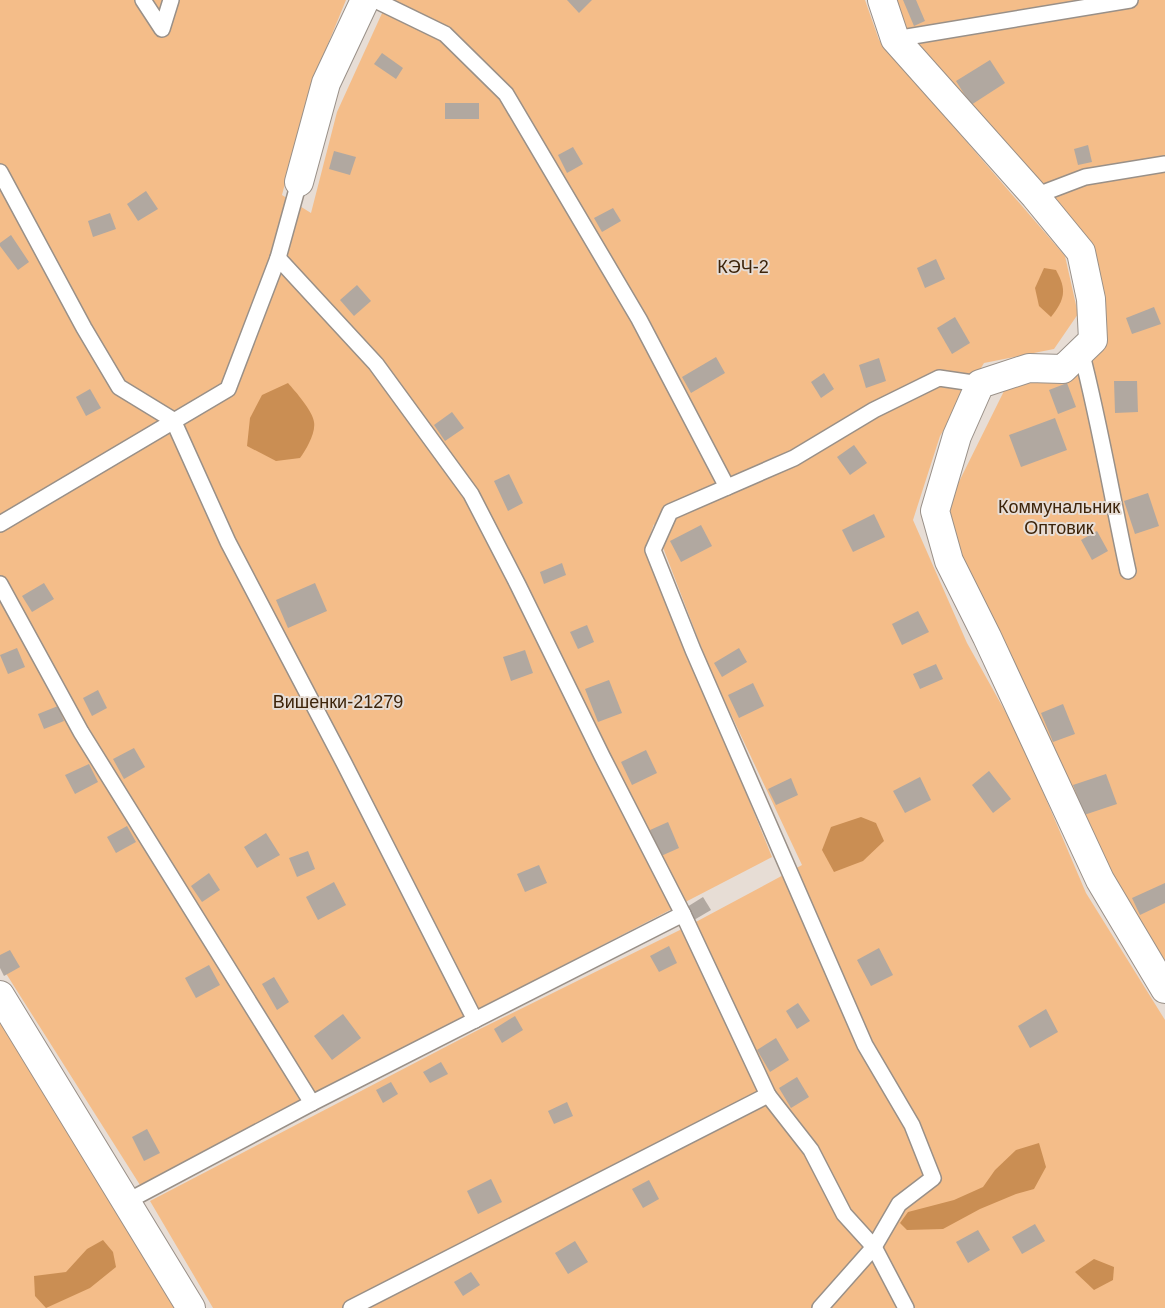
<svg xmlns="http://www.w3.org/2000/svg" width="1165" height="1308" font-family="Helvetica,sans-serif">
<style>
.green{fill:#f4bd89}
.water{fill:#ca8e53}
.building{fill:#b1a8a0}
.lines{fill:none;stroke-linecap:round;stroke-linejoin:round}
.service-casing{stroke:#999088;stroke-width:18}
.minor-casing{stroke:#999088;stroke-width:30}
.service{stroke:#fff;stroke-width:15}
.minor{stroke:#fff;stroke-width:28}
.labels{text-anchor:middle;stroke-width:4;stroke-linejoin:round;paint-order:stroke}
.park-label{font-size:18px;fill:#3d240a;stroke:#e7ddd5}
</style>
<rect width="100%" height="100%" fill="#e7ddd5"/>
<!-- green -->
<g class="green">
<polygon points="0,0 346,0 310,88 282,195 311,213 337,112 388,0 865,0 879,40 1065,256 1078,314 1054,349 984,363 940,436 913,520 967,643 1020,738 1086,893 1165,1020 1165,1308 213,1308 150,1201 480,1029 692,924 802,865 710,670 654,524 646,546 772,857 140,1185 0,964"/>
<polygon points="893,0 1165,0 1165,967 1094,849 942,516 1005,389 1078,372 1092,247 900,25"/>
<polygon points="0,1012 178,1308 0,1308"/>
</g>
<!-- water -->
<g class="water">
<path d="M1044 268 1056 270C1067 290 1065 299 1051 317L1039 306 1035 288Z"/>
<path d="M288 383C295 391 313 411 314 422 316 433 306 450 300 458L276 461 247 446 250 418 262 395Z"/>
<polygon points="861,817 876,823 884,841 863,861 834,872 822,850 831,827"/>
<polygon points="1039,1143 1046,1167 1034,1189 1016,1194 980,1209 943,1229 907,1230 900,1223 908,1212 954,1200 983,1187 995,1170 1016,1150"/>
<polygon points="103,1240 113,1252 116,1267 90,1288 46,1308 35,1296 34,1276 66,1272 87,1249"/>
<polygon points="1094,1259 1114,1267 1113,1280 1094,1290 1075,1272"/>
</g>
<!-- building -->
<g class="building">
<polygon points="567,0 592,0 579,13"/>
<polygon points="903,0 916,0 925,21 914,26"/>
<polygon points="382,53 403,68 396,79 374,64"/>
<polygon points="990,60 1005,83 971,105 956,81"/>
<rect x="445" y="103" width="34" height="16"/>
<polygon points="1088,145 1092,162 1078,165 1074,149"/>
<polygon points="573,147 583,164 567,173 558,155"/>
<polygon points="334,151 356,157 350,175 329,169"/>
<polygon points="146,191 158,209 138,221 127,204"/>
<polygon points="613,208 621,221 602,232 594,218"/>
<polygon points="110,213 116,229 93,237 88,221"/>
<polygon points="11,235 29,262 18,270 0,246 0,243"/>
<polygon points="936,259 945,279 925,288 917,268"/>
<polygon points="357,285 371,301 354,316 340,300"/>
<polygon points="1154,307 1161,324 1132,334 1126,318"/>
<polygon points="955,317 970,343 952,354 937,328"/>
<polygon points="716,357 725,373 691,393 682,377"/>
<polygon points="879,358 886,381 866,388 859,365"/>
<polygon points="824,373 834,389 821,398 811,382"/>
<polygon points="1114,381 1137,381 1138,412 1115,413"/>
<polygon points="1067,383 1076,407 1058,414 1049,390"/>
<polygon points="90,389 101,408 86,416 76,397"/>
<polygon points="452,412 464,428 445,441 434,425"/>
<polygon points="1055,418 1067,450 1021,467 1009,435"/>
<polygon points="854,445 867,463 850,475 837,457"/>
<polygon points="509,474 523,503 508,511 494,481"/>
<polygon points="1148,493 1159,526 1135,534 1124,501"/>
<polygon points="874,514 885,537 853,552 842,530"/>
<polygon points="701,525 712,546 681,562 670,541"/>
<polygon points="1097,531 1108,551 1092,560 1081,540"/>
<polygon points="562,563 566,575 544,584 540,572"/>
<polygon points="44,583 54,599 32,612 22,596"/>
<polygon points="315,583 327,611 288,628 276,600"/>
<polygon points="918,611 929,632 902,645 892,624"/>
<polygon points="587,625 594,642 578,649 570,632"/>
<polygon points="17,648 25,667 8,674 0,655"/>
<polygon points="739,648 747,662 722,677 714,663"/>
<polygon points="525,650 533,673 511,681 503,657"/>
<polygon points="936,664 943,679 920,689 913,674"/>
<polygon points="609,680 622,713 598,722 585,689"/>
<polygon points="753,683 764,706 739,718 728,695"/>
<polygon points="98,690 107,708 92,716 83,698"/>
<polygon points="1063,704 1075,734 1053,742 1041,713"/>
<polygon points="58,706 64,721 44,729 38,714"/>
<polygon points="134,748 145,767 124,779 113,759"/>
<polygon points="646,750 657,773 632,785 621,762"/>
<polygon points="89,764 98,782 75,794 65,775"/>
<polygon points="989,771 1011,799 993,813 972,785"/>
<polygon points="1106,774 1117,804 1084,815 1073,785"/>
<polygon points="920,777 931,800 905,813 893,791"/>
<polygon points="791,778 798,795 776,805 768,789"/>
<polygon points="668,822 679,848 661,856 650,830"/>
<polygon points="127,826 136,842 116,853 107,837"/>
<polygon points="266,833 280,855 257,868 244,847"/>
<polygon points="308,851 315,869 297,877 289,858"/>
<polygon points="539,865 547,883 525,892 517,874"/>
<polygon points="209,873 220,890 202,902 191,886"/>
<polygon points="334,882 346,905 318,920 306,897"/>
<polygon points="1165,883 1165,903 1140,915 1132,898"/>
<polygon points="703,897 711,910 694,920 687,907"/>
<polygon points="669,946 677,963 659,972 650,956"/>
<polygon points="879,948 893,975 871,986 857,960"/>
<polygon points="10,950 20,967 4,976 0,968 0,955"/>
<polygon points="209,965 220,985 196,998 185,978"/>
<polygon points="274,977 289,1002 277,1010 262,984"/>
<polygon points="798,1003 810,1021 797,1029 786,1011"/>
<polygon points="1046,1009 1058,1032 1030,1048 1018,1026"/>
<polygon points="343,1014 361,1038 332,1060 314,1036"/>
<polygon points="515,1016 523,1030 502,1043 494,1029"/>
<polygon points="776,1038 789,1060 770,1072 757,1050"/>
<polygon points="441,1062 448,1074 430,1083 423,1072"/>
<polygon points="797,1077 809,1097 791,1108 779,1088"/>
<polygon points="391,1082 398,1094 383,1103 376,1090"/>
<polygon points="567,1102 573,1116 554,1124 548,1111"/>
<polygon points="147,1129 160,1153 144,1161 132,1137"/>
<polygon points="491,1179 502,1202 478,1214 467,1191"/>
<polygon points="649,1180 659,1199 643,1208 632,1189"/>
<polygon points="1035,1224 1045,1241 1022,1254 1012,1237"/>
<polygon points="978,1230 990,1250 968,1263 956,1242"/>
<polygon points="575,1241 588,1262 568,1274 555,1253"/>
<polygon points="471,1272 480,1285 463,1296 454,1282"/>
</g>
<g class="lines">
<defs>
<g id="service">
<polyline points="143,0 162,29 171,0"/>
<polyline points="375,0 445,34 506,94 639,319 727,487"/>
<polyline points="895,39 1130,0"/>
<polyline points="0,172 84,328 119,387 173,420 228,542 344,763 475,1020"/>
<polyline points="1035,196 1085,177 1165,164"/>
<polyline points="278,258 376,364 471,494 518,585 602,756 683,914"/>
<path d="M1081 351C1100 424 1112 498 1128 571"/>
<polyline points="0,524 228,389 278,258 299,182"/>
<polyline points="0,584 81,732 312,1103"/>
<polyline points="126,1202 312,1103 683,914 768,1095"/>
<polyline points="351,1308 768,1095 811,1150 844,1214 874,1247 899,1204 933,1178 912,1125 865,1045 693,650 653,550 670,512 794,458 874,410 939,378 980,384"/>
<polyline points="820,1308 874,1247 906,1308"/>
</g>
<g id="minor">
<polyline points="882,0 895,39 1035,196 1081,252 1091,299 1093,340 1063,369 1029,368 980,384 957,436 935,511 949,561 987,637 1100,880 1165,989"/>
<polyline points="299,182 326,83 365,0"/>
<polyline points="0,995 191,1308"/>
</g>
</defs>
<!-- service casing -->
<use href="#service" class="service-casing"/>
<!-- minor casing -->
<use href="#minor" class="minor-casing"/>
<!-- service -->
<use href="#service" class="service"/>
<!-- minor -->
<use href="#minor" class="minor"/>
</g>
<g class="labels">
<!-- park labels -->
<g class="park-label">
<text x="743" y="273">КЭЧ-2</text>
<text x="1059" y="513">Коммунальник<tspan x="1059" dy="21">Оптовик</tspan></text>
<text x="338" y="708">Вишенки-21279</text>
</g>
</g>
</svg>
